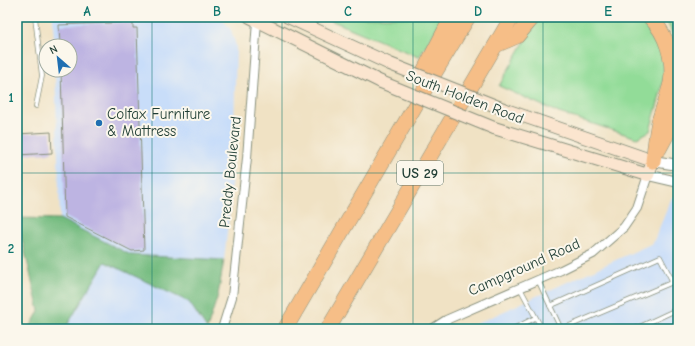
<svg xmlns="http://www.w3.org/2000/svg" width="695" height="346" font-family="'Comic Neue',sans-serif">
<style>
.built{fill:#c8ddf9}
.green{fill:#92dc98;stroke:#588c66}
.forest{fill:#75bc80;stroke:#4a7c5a}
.building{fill:#bdb4e2}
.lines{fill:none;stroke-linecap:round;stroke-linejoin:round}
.service-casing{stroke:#88907c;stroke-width:5.5}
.minor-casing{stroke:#88907c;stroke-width:10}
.tertiary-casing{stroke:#88907c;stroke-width:12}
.secondary-casing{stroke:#88907c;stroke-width:14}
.motorway-casing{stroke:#88907c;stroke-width:16}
.service{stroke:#fff;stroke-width:4}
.minor{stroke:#fff;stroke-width:8}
.tertiary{stroke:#fff;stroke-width:10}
.secondary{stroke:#fbe5cf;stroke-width:12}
.motorway{stroke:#f6be87;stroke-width:15}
.secondary-bridge-casing{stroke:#88907c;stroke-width:14;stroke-linecap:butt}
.secondary-bridge{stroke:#fbe5cf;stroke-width:12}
.grid{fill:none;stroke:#0f766e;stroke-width:1;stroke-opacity:0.55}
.poi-dot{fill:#1f6fb2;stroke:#fbf7ec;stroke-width:1.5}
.labels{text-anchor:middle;stroke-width:4;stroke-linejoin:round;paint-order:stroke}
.shield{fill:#fbf7ec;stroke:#61756b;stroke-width:1}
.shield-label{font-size:14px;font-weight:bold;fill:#1f3d34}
.street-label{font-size:15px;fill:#1f3d34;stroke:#fbf7ec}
.poi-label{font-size:15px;fill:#1f3d34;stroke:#fbf7ec;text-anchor:start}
.neatline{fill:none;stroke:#0f766e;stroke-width:1.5}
.grid-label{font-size:13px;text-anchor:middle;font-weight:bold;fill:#0f766e}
</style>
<rect width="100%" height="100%" fill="#fbf7ec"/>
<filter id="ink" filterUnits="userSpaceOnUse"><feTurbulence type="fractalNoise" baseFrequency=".025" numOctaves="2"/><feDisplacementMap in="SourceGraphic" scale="8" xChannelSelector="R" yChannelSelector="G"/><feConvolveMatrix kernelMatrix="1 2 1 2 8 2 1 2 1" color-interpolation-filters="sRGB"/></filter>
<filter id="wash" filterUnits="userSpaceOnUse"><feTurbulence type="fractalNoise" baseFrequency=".012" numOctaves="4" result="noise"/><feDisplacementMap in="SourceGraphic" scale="16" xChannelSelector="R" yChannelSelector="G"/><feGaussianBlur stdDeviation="0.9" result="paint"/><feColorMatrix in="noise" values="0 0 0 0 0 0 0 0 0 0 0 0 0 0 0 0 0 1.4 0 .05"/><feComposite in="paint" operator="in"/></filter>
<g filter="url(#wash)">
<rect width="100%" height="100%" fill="#f0e2c4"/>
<!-- built -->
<g class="built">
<polygon points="53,17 218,17 223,20 231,30 236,46 234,130 230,207 224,260 131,255 60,219 55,70 70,70 70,46 54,46"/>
<polygon points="672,197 678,198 678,329 465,329 653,243"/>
<polygon points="105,262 189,302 206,329 65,329"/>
</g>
<!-- green -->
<g class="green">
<polygon points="323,17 444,17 419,57"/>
<path d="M543 17H642C655 28 664 49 664 67 664 88 655 111 650 131L637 138 559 113 499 86 534 25Z"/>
<polygon points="665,17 678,17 678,36 674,37"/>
</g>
<!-- forest -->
<polygon class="forest" points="17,218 60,219 131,255 224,260 218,295 207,329 189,302 105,262 65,329 29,329 39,311"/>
<g id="blocks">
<!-- building -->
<g class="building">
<polygon points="133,22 133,28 137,28 144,250 132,251 65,217 61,70 70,70 70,46 60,46 59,25"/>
<polygon points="51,132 52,153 17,155 17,134"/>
</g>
</g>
</g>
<g filter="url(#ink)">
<use href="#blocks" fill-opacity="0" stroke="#88907c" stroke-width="1"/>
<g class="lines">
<defs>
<g id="service">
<polyline points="35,17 42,76 36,106"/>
<polyline points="538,280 561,329"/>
<polyline points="520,288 542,329"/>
<polyline points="550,306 660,257 678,292"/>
<polyline points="513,329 535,318"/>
<polyline points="562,329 673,282"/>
<polyline points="635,329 678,309"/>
</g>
<g id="minor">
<polyline points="222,329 232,297 247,158 257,21 259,17"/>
<polyline points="432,329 446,320 561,270 593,254 624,227 637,208 648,175"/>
</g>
<g id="tertiary">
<polyline points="653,161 678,165"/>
<polyline points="648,175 678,182"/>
</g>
<g id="secondary">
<polyline points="250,17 381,82"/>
<polyline points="288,17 390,64"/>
<polyline points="494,128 648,175 653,161 506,110"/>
</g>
<g id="motorway">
<path d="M650 17C666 33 675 60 671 83 668 96 663 108 659 121 656 134 655 148 653 161"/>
<polyline points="496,45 517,36 533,17"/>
<polyline points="423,77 424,71 452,17"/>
<polyline points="659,149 674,121 678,95"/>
<polyline points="285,329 419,99 468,17"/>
<polyline points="328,329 512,17"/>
</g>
</defs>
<!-- service casing -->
<use href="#service" class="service-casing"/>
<!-- minor casing -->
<use href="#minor" class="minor-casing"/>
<!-- tertiary casing -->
<use href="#tertiary" class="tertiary-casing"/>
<!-- secondary casing -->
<use href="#secondary" class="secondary-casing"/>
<!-- motorway casing -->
<use href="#motorway" class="motorway-casing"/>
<!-- service -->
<use href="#service" class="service"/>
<!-- minor -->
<use href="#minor" class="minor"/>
<!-- tertiary -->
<use href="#tertiary" class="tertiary"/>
<!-- secondary -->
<use href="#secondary" class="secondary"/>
<!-- motorway -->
<use href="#motorway" class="motorway"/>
<defs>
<g id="secondary-bridge">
<polyline points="390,64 506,110"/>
<polyline points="381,82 494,128"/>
</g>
</defs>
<!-- secondary-bridge casing -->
<use href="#secondary-bridge" class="secondary-bridge-casing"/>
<!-- secondary-bridge -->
<use href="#secondary-bridge" class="secondary-bridge"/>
</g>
</g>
<!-- grid -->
<path class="grid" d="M152 17V329M282 17V329M413 17V329M543 17V329M17 173H678"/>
<!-- markers -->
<circle class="poi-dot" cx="99" cy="123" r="4"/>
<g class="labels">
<!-- shield labels -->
<rect class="shield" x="397" y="161" width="46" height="24" rx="3"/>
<g class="shield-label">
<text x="420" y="178">US 29</text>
</g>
<!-- street labels -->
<g class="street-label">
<text transform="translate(465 97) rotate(21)" y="5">South Holden Road</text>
<text transform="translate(230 172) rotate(-84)" y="5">Preddy Boulevard</text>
<text transform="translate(524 267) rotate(-24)" y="5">Campground Road</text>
</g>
<!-- poi labels -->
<g class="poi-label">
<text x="107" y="119">Colfax Furniture<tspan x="107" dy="17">&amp; Mattress</tspan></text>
</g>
</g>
<!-- margin -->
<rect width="695" height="346" fill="none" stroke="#fbf7ec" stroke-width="44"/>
<!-- north arrow -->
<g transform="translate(58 58) rotate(332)"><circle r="19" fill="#fbf7ec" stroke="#a3ada2"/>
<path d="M0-3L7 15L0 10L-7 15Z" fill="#1f6fb2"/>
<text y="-6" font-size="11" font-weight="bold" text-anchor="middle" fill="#1f3d34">N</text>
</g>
<rect x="22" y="22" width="651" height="302" class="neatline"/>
<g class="grid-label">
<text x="87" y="16">A</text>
<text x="217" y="16">B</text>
<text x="348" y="16">C</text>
<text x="478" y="16">D</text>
<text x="608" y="16">E</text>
<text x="11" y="102">1</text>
<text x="11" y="253">2</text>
</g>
</svg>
